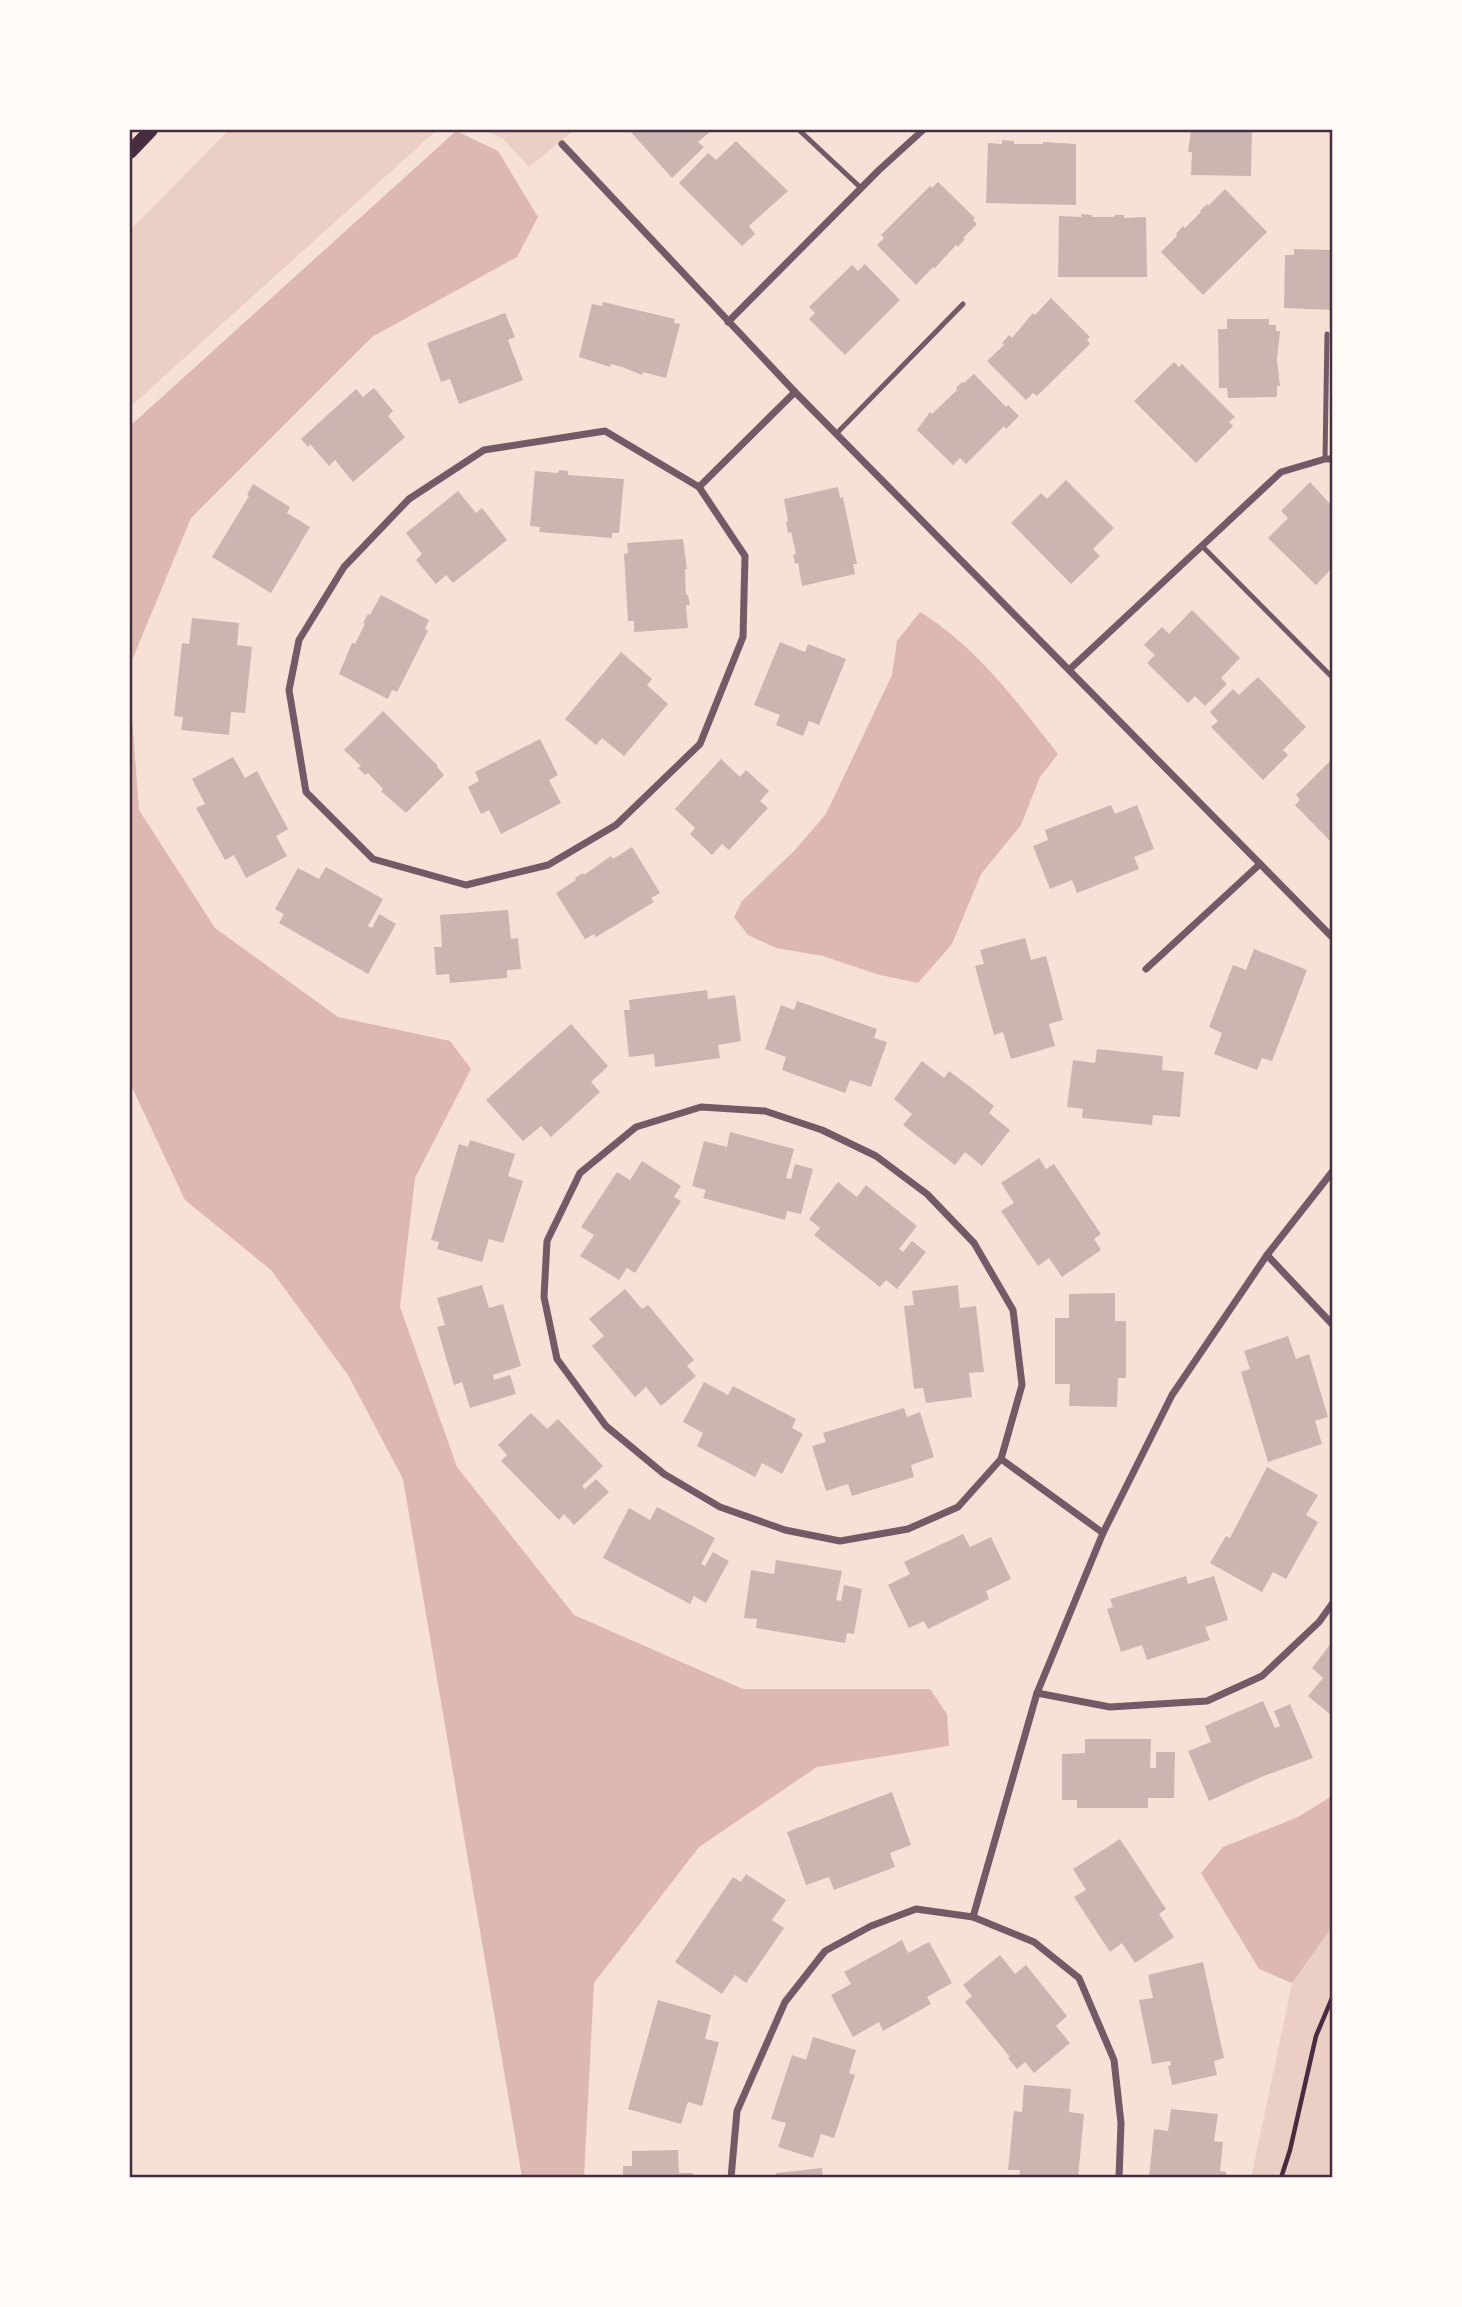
<svg xmlns="http://www.w3.org/2000/svg" width="1462" height="2307" font-family="Commissioner,sans-serif">
<style>
.green{fill:#ebcfc5}
.water{fill:#dcb8b0}
.building{fill:#ccb4b1}
.lines{fill:none;stroke-linecap:round;stroke-linejoin:round}
.path{stroke:#4a2c40;stroke-width:4.5}
.service{stroke:#755966;stroke-width:5}
.minor{stroke:#755966;stroke-width:7}
.secondary{stroke:#4a2c40;stroke-width:14}
.neatline{fill:none;stroke:#4a2c40;stroke-width:2.5}
</style>
<rect width="100%" height="100%" fill="#f7e1d7"/>
<!-- green -->
<g class="green">
<polygon points="229,130 437,130 130,407 130,230"/>
<polygon points="483,130 574,130 529,167 502,138"/>
<polygon points="1332,1927 1332,2177 1251,2178 1292,1983"/>
</g>
<!-- water -->
<g class="water">
<polygon points="456,131 498,151 538,217 517,257 372,337 191,518 130,665 130,426"/>
<path d="M920 612C977 647 1017 702 1058 754L1040 777 1021 825 981 874 952 944 918 983 880 975 823 956 776 948 748 935 734 917 742 901 795 850 826 814 892 675 897 641Z"/>
<polygon points="130,691 139,810 215,928 338,1017 450,1041 471,1069 415,1178 400,1307 457,1467 574,1615 743,1689 930,1689 947,1714 949,1746 817,1767 699,1847 594,1983 584,2177 522,2177 403,1479 348,1375 271,1270 185,1200 130,1083"/>
<polygon points="1332,1796 1332,1927 1292,1983 1259,1969 1201,1873 1223,1847 1298,1817"/>
</g>
<!-- building -->
<g class="building">
<polygon points="629,130 712,130 698,142 704,147 672,178"/>
<polygon points="1191,130 1252,130 1251,176 1191,175 1192,152 1188,152"/>
<polygon points="1002,140 1014,141 1014,144 1043,144 1043,142 1076,144 1076,205 986,203 988,143 1002,144"/>
<polygon points="736,141 788,191 749,226 755,234 742,246 679,183 708,153 716,160"/>
<polygon points="938,182 975,218 973,220 977,224 963,238 965,239 958,247 956,245 934,269 933,267 916,285 877,245 884,238 881,235 930,186 932,188"/>
<polygon points="1225,189 1267,232 1203,295 1161,252 1177,236 1176,234 1183,226 1185,228 1201,212 1200,211 1207,204 1208,206"/>
<polygon points="1081,214 1092,215 1092,217 1114,217 1115,215 1124,215 1124,218 1146,217 1147,277 1058,277 1059,216 1082,217"/>
<polygon points="1294,249 1332,250 1332,310 1284,308 1285,255 1294,255"/>
<polygon points="865,264 900,300 845,355 809,319 815,313 809,307 852,265 858,271"/>
<polygon points="1051,298 1090,337 1087,340 1090,344 1037,396 1033,393 1026,400 987,361 1004,345 1002,343 1009,335 1012,338 1033,313 1035,315"/>
<polygon points="603,302 675,319 674,323 680,324 666,378 643,372 642,375 622,367 611,364 610,367 579,357 592,304 602,306"/>
<polygon points="505,313 515,337 508,340 523,380 459,404 450,379 441,382 427,343"/>
<polygon points="1227,319 1269,319 1269,325 1276,325 1276,331 1280,331 1277,360 1280,386 1277,386 1277,397 1228,398 1227,388 1219,388 1218,329 1227,329"/>
<polygon points="1174,362 1179,367 1182,364 1235,417 1229,422 1233,426 1196,463 1134,401"/>
<polygon points="974,374 1006,407 1008,405 1019,416 1006,429 1004,426 966,464 960,458 953,465 917,430 930,412 932,414 957,390 956,388 962,382 964,383"/>
<polygon points="374,388 393,411 388,416 405,437 353,482 335,460 329,466 310,444 308,447 301,439 356,389 363,397"/>
<polygon points="559,470 568,471 568,475 624,479 619,533 612,533 612,538 539,532 540,527 530,526 535,471 558,473"/>
<polygon points="1066,480 1114,528 1093,549 1100,556 1071,584 1011,523 1041,493 1047,499"/>
<polygon points="1310,482 1332,506 1332,568 1316,585 1268,538 1288,518 1281,511"/>
<polygon points="253,484 290,507 287,513 310,527 271,593 212,557 249,496 247,495"/>
<polygon points="838,487 840,498 843,497 857,564 853,564 855,574 802,586 798,563 795,564 793,555 796,554 791,532 788,533 786,522 788,521 784,499"/>
<polygon points="458,491 476,513 482,508 507,540 453,583 446,575 436,584 416,560 422,554 406,533"/>
<polygon points="683,539 687,569 685,569 686,595 688,595 690,605 686,605 688,628 634,632 634,621 628,621 624,554 628,553 627,543"/>
<polygon points="381,595 429,620 425,629 428,631 397,692 392,690 388,699 339,674 352,643 355,644 365,624 363,623 368,614 370,615"/>
<polygon points="1192,610 1240,658 1221,678 1227,684 1205,706 1195,696 1188,703 1147,663 1155,655 1144,645 1162,627 1169,634"/>
<polygon points="192,618 239,623 237,645 252,647 245,713 231,712 229,735 181,730 183,717 174,716 182,643 189,644"/>
<polygon points="780,642 805,652 808,644 846,659 819,725 809,721 803,736 776,725 780,715 754,705"/>
<polygon points="621,652 652,679 647,685 668,704 624,756 602,738 596,745 565,719"/>
<polygon points="1258,677 1306,727 1283,750 1288,755 1263,780 1211,727 1218,721 1210,712 1233,689 1239,695"/>
<polygon points="383,711 438,766 437,767 444,775 406,813 381,791 383,789 368,773 365,775 358,768 361,766 344,750"/>
<polygon points="540,739 558,775 549,780 561,803 501,834 489,810 481,814 468,787 479,781 475,772"/>
<polygon points="233,757 245,778 257,771 288,829 276,836 287,856 246,878 234,855 225,860 196,808 205,804 192,779"/>
<polygon points="721,759 740,777 746,770 769,791 760,801 768,808 729,850 722,844 712,855 690,834 695,828 675,809"/>
<polygon points="1332,759 1332,843 1295,805 1300,800 1296,795"/>
<polygon points="1111,805 1115,814 1137,805 1154,849 1134,857 1139,869 1077,893 1072,880 1050,889 1033,846 1048,840 1045,830"/>
<polygon points="632,847 660,893 651,898 654,902 596,937 594,934 585,939 556,893 576,880 575,878 583,873 584,875 611,856 613,859"/>
<polygon points="326,867 383,899 368,926 372,928 379,914 396,924 368,974 279,923 284,914 275,909 298,868 319,879"/>
<polygon points="508,910 511,939 518,938 521,969 507,970 507,978 450,983 449,974 436,975 434,947 442,947 440,915"/>
<polygon points="1025,938 1031,960 1046,956 1063,1020 1049,1024 1055,1046 1011,1059 1003,1032 994,1035 975,966 984,964 980,950"/>
<polygon points="1254,949 1307,970 1272,1061 1262,1058 1257,1070 1214,1054 1222,1033 1209,1027 1233,965 1246,970"/>
<polygon points="707,990 708,999 735,995 741,1041 718,1045 720,1058 655,1067 654,1054 629,1057 624,1010 630,1010 629,1000"/>
<polygon points="797,1001 877,1029 874,1038 887,1042 871,1087 850,1080 845,1093 782,1070 786,1057 765,1049 781,1005 794,1010"/>
<polygon points="571,1024 608,1066 591,1082 600,1092 551,1137 541,1126 523,1141 486,1100"/>
<polygon points="1097,1049 1163,1056 1162,1070 1184,1072 1180,1117 1153,1115 1152,1125 1082,1118 1083,1109 1067,1107 1073,1060 1095,1063"/>
<polygon points="922,1061 944,1078 949,1071 973,1089 994,1106 989,1113 1010,1130 982,1166 965,1152 955,1165 903,1125 912,1114 894,1099"/>
<polygon points="730,1132 794,1149 786,1178 791,1179 795,1164 813,1169 801,1214 787,1211 785,1220 703,1198 706,1190 692,1186 704,1141 727,1147"/>
<polygon points="470,1140 515,1154 508,1176 523,1181 503,1243 489,1239 482,1262 437,1249 439,1242 431,1240 459,1144 468,1147"/>
<polygon points="1039,1158 1046,1169 1054,1164 1101,1234 1094,1239 1101,1250 1062,1277 1049,1258 1038,1266 1001,1211 1014,1203 1001,1183"/>
<polygon points="642,1161 681,1186 674,1197 681,1201 635,1273 627,1268 619,1280 580,1256 594,1235 581,1227 617,1172 630,1180"/>
<polygon points="838,1182 857,1197 866,1185 917,1226 899,1249 903,1252 912,1241 926,1252 897,1289 886,1280 880,1287 814,1235 820,1228 809,1219"/>
<polygon points="482,1285 489,1308 503,1304 521,1366 493,1375 494,1380 510,1375 516,1394 470,1408 462,1382 454,1385 437,1327 445,1325 437,1298"/>
<polygon points="958,1285 960,1308 976,1306 984,1372 969,1373 972,1397 926,1403 923,1388 914,1389 904,1306 914,1305 912,1291"/>
<polygon points="625,1289 642,1309 648,1305 694,1360 687,1366 696,1376 661,1406 646,1387 635,1397 592,1346 604,1336 589,1319"/>
<polygon points="1115,1293 1115,1321 1126,1321 1126,1378 1118,1378 1117,1407 1069,1406 1070,1384 1055,1384 1055,1318 1069,1318 1069,1294"/>
<polygon points="1288,1336 1296,1359 1309,1354 1328,1417 1315,1421 1322,1444 1268,1462 1241,1372 1250,1369 1244,1351"/>
<polygon points="704,1382 728,1395 733,1386 796,1419 792,1428 803,1434 782,1474 762,1463 755,1477 697,1446 703,1433 683,1422"/>
<polygon points="904,1408 907,1417 920,1412 934,1457 911,1465 914,1477 852,1496 848,1484 826,1491 812,1446 826,1442 823,1433"/>
<polygon points="531,1413 547,1429 558,1419 603,1466 582,1486 585,1489 596,1479 609,1492 574,1525 564,1514 559,1520 501,1461 507,1455 498,1445"/>
<polygon points="1267,1467 1318,1495 1306,1515 1318,1522 1286,1579 1273,1572 1262,1592 1210,1563 1226,1536 1230,1538"/>
<polygon points="657,1507 715,1538 701,1564 705,1566 713,1552 729,1561 706,1603 694,1596 690,1604 603,1558 629,1508 650,1520"/>
<polygon points="963,1534 970,1547 991,1537 1011,1579 986,1591 989,1599 928,1629 924,1621 909,1628 888,1585 910,1574 904,1562"/>
<polygon points="776,1560 842,1571 836,1600 841,1601 844,1585 862,1589 854,1634 847,1633 845,1643 756,1628 757,1619 744,1618 751,1570 774,1574"/>
<polygon points="1186,1576 1188,1584 1214,1576 1228,1620 1205,1627 1210,1640 1147,1660 1142,1645 1121,1652 1107,1609 1113,1607 1110,1599"/>
<polygon points="1332,1642 1332,1716 1308,1696 1323,1678 1312,1668"/>
<polygon points="1263,1701 1275,1728 1280,1726 1274,1711 1290,1704 1313,1758 1261,1777 1209,1801 1188,1751 1211,1742 1205,1726"/>
<polygon points="1085,1739 1151,1739 1150,1768 1156,1768 1156,1752 1175,1752 1174,1798 1148,1798 1148,1808 1077,1808 1077,1800 1062,1800 1062,1754 1085,1753"/>
<polygon points="892,1792 911,1845 890,1853 895,1867 834,1890 829,1877 806,1885 787,1832"/>
<polygon points="1120,1839 1166,1909 1159,1914 1174,1937 1135,1963 1122,1943 1110,1952 1074,1897 1086,1890 1073,1869"/>
<polygon points="746,1874 786,1900 772,1920 784,1928 746,1983 735,1975 722,1994 675,1962 733,1877 741,1882"/>
<polygon points="902,1940 908,1953 929,1942 952,1983 927,1997 931,2004 883,2031 879,2022 853,2037 831,1995 851,1984 844,1972"/>
<polygon points="1000,1955 1015,1974 1026,1965 1067,2016 1056,2026 1070,2043 1034,2073 1025,2062 1017,2069 1008,2058 1010,2057 965,2002 972,1996 963,1985"/>
<polygon points="1203,1962 1224,2058 1214,2061 1217,2075 1172,2085 1168,2066 1171,2065 1170,2061 1152,2064 1139,2000 1153,1998 1148,1975"/>
<polygon points="658,2000 711,2015 705,2039 719,2042 702,2106 688,2102 681,2124 628,2109"/>
<polygon points="813,2037 856,2050 849,2073 855,2075 834,2138 821,2134 813,2158 778,2147 786,2123 771,2119 792,2055 806,2060"/>
<polygon points="1024,2085 1071,2089 1069,2112 1084,2114 1078,2178 1019,2178 1020,2170 1008,2170 1014,2111 1022,2112"/>
<polygon points="1171,2109 1218,2114 1214,2141 1223,2142 1220,2171 1226,2172 1226,2178 1149,2178 1154,2129 1168,2131"/>
<polygon points="678,2150 679,2173 693,2173 694,2178 623,2178 623,2166 632,2166 632,2151"/>
<polygon points="822,2168 823,2178 776,2178 776,2173"/>
</g>
<g class="lines">
<!-- path -->
<polyline class="path" points="1281,2178 1290,2150 1316,2036 1332,1998"/>
<!-- service -->
<g class="service">
<polyline points="799,130 861,188"/>
<polyline points="836,434 963,304"/>
<polyline points="1325,459 1327,334"/>
<polyline points="1202,546 1331,676"/>
</g>
<!-- minor -->
<g class="minor">
<polyline points="562,144 795,392 1332,937"/>
<polyline points="728,322 879,170 923,130"/>
<polygon points="605,431 699,487 745,556 743,637 700,744 616,825 548,865 466,885 373,859 306,792 289,690 299,640 344,567 409,499 484,450"/>
<polyline points="699,487 795,392"/>
<polyline points="1070,669 1281,472 1325,459 1332,459"/>
<polyline points="1146,969 1260,864"/>
<polygon points="701,1107 765,1111 822,1130 876,1156 927,1194 974,1243 1013,1310 1022,1385 1001,1459 958,1507 908,1529 840,1541 785,1530 720,1507 664,1474 606,1426 557,1359 544,1297 547,1241 580,1173 636,1127"/>
<polyline points="1267,1255 1332,1324"/>
<polyline points="1001,1459 1103,1533"/>
<polyline points="1037,1693 1110,1707 1207,1701 1262,1676 1319,1622 1332,1604"/>
<polyline points="973,1917 1037,1693 1103,1533 1172,1395 1267,1255 1332,1172"/>
<polyline points="731,2178 737,2111 785,2002 825,1951 871,1926 916,1909 973,1917 1034,1942 1079,1978 1114,2060 1121,2123 1119,2178"/>
</g>
<!-- secondary -->
<polyline class="secondary" points="130,152 151,130"/>
</g>
<!-- border -->
<rect width="1462" height="2307" fill="none" stroke="#fffaf5" stroke-width="262"/>
<rect x="131" y="131" width="1200" height="2045" class="neatline"/>
</svg>
